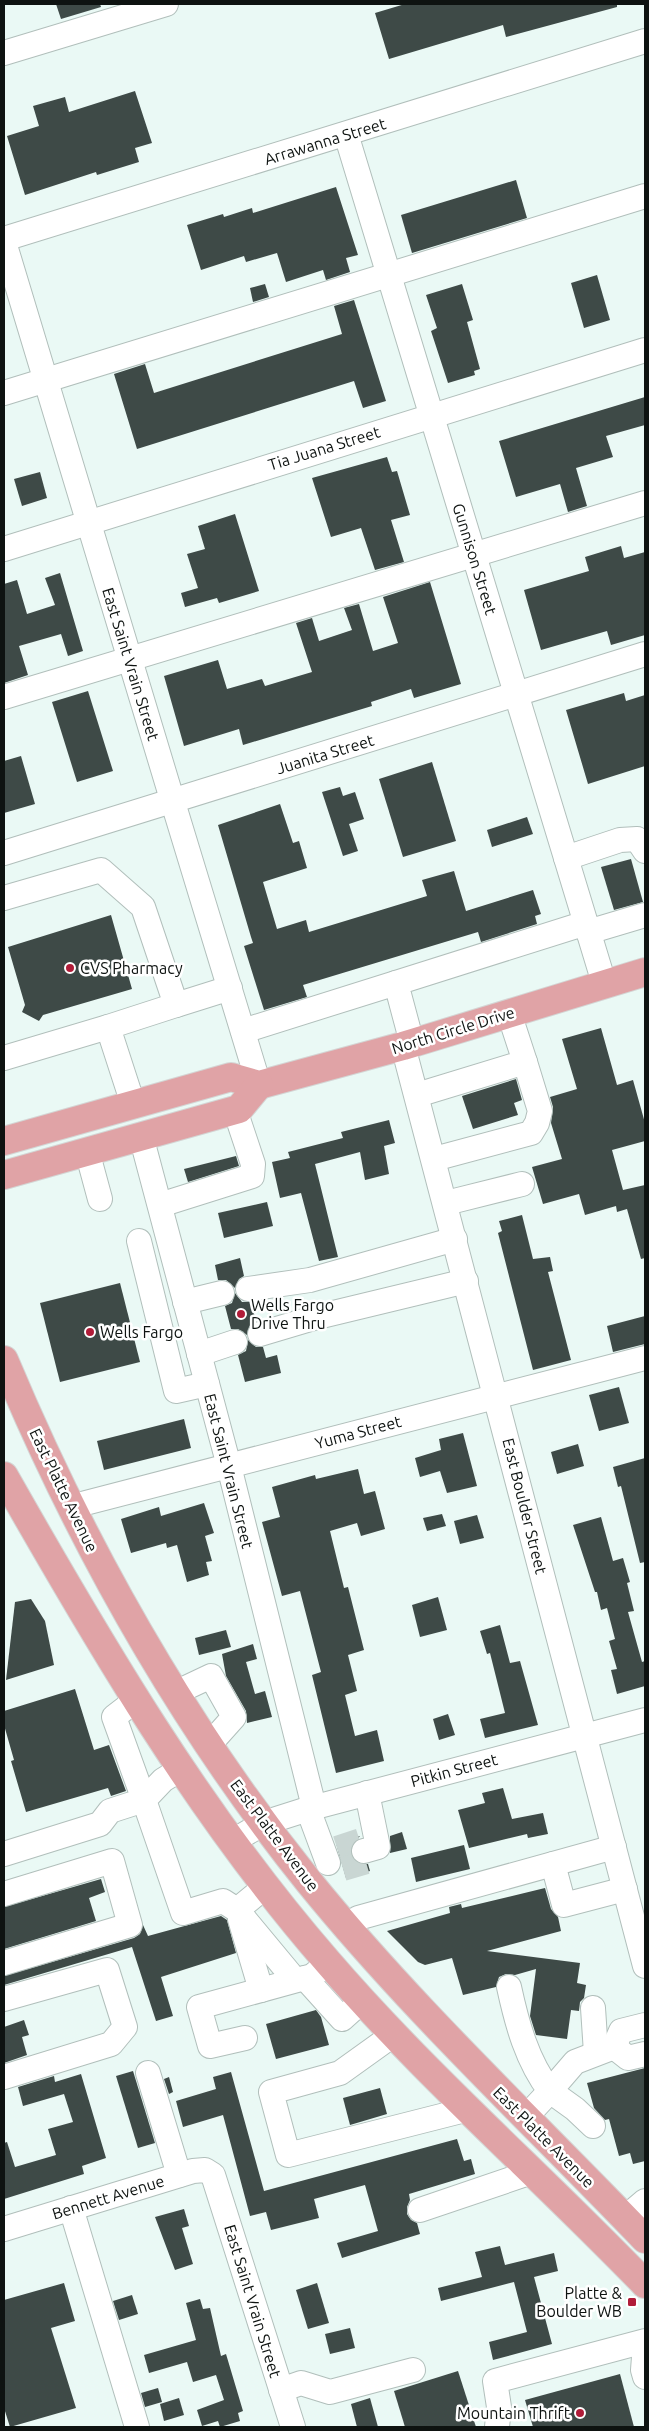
<svg xmlns="http://www.w3.org/2000/svg" width="649" height="2431" font-family="Ubuntu,sans-serif">
<style>
.building{fill:#3e4a47}
.lines{fill:none;stroke-linecap:round;stroke-linejoin:round}
.minor-tunnel{stroke:#c9d6d3;stroke-width:24;stroke-dasharray:24 12;stroke-linecap:butt}
.minor-casing{stroke:#b1bfbb;stroke-width:26}
.major-casing{stroke:#d4d5d4;stroke-width:30}
.minor{stroke:#fff;stroke-width:24}
.major{stroke:#e0a3a6;stroke-width:28}
.poi-dot{fill:#b01c38;stroke:#fff;stroke-width:2}
.labels{text-anchor:middle;stroke-width:5;stroke-linejoin:round;paint-order:stroke}
.street-label{font-size:16px;fill:#0e1311;stroke:#fff}
.poi-label{font-size:16px;fill:#0e1311;stroke:#fff;text-anchor:start}
</style>
<rect width="100%" height="100%" fill="#eaf9f5"/>
<!-- building -->
<g class="building">
<polygon points="56,4 100,4 101,7 61,19"/>
<polygon points="405,4 617,4 617,7 506,37 503,25 389,59 375,13"/>
<polygon points="135,91 152,143 135,148 139,162 97,175 96,172 25,195 7,136 39,126 33,106 65,97 69,112"/>
<polygon points="516,180 527,218 412,253 401,215"/>
<polygon points="336,187 358,255 346,258 350,272 326,280 323,270 286,282 277,253 246,262 244,256 201,270 187,225 223,214 224,217 252,208 253,213"/>
<polygon points="597,275 610,320 584,328 571,283"/>
<polygon points="265,284 269,297 253,302 250,288"/>
<polygon points="462,284 473,320 467,322 480,369 474,371 475,375 448,383 431,331 437,328 426,295"/>
<polygon points="354,300 386,401 363,408 354,381 137,449 114,374 145,364 154,393 342,334 334,306"/>
<polygon points="645,397 645,425 606,436 613,457 576,468 587,506 568,512 560,484 516,497 499,441"/>
<polygon points="387,457 392,472 397,471 410,515 391,520 404,562 375,570 361,528 331,537 312,478"/>
<polygon points="40,472 47,498 22,506 14,479"/>
<polygon points="235,514 259,591 219,603 217,598 185,607 181,593 198,588 187,554 205,549 198,526"/>
<polygon points="621,546 624,558 645,552 645,635 611,645 607,631 541,650 524,590 589,571 585,557"/>
<polygon points="60,573 83,651 68,656 61,634 19,646 28,675 4,683 4,584 17,580 27,614 55,605 45,578"/>
<polygon points="430,582 461,684 414,698 411,689 371,702 372,706 243,745 239,729 184,746 164,676 218,660 227,689 262,679 265,686 312,672 296,623 312,618 319,641 352,630 344,608 359,604 373,651 398,643 383,597"/>
<polygon points="88,691 113,771 77,782 52,702"/>
<polygon points="624,693 626,701 645,695 645,766 588,784 566,710"/>
<polygon points="21,756 35,804 4,813 4,761"/>
<polygon points="432,762 456,841 403,857 379,779"/>
<polygon points="340,787 343,796 355,792 364,819 349,824 358,851 343,856 322,792"/>
<polygon points="280,804 293,843 299,841 307,868 263,882 277,929 306,920 309,932 427,896 422,880 454,871 466,911 533,890 541,914 535,916 537,924 481,942 478,932 303,985 307,997 264,1010 244,946 253,943 251,937 218,825"/>
<polygon points="527,817 533,834 492,847 487,830"/>
<polygon points="631,859 643,902 614,910 601,867"/>
<polygon points="111,915 132,989 43,1015 39,1021 22,1012 25,1005 8,947"/>
<polygon points="601,1028 617,1085 633,1080 645,1123 645,1141 612,1150 623,1190 645,1185 645,1258 641,1259 627,1209 617,1212 616,1206 585,1215 579,1194 543,1204 532,1167 562,1159 551,1123 553,1107 550,1097 577,1089 562,1039"/>
<polygon points="516,1079 522,1100 514,1103 518,1115 473,1129 462,1096"/>
<polygon points="389,1120 395,1143 384,1146 389,1174 365,1180 360,1152 315,1164 338,1257 319,1261 301,1193 280,1198 272,1162 290,1158 288,1152 343,1138 341,1132"/>
<polygon points="236,1156 239,1166 188,1182 184,1169"/>
<polygon points="267,1202 273,1226 224,1238 218,1213"/>
<polygon points="522,1215 533,1259 550,1257 553,1271 548,1272 571,1360 533,1370 498,1233 502,1231 499,1221"/>
<polygon points="240,1258 244,1276 239,1279 235,1288 226,1280 218,1280 215,1265"/>
<polygon points="120,1283 140,1362 60,1382 40,1303"/>
<polygon points="235,1293 242,1302 251,1302 256,1321 250,1325 247,1335 238,1329 231,1329 225,1306 232,1303"/>
<polygon points="645,1316 645,1344 613,1352 607,1326"/>
<polygon points="248,1340 256,1347 263,1347 266,1358 277,1355 281,1373 245,1382 238,1355 246,1351"/>
<polygon points="619,1387 629,1423 599,1431 589,1395"/>
<polygon points="184,1419 191,1448 104,1470 97,1441"/>
<polygon points="463,1433 477,1486 447,1493 440,1471 420,1477 415,1458 441,1450 439,1439"/>
<polygon points="578,1444 584,1466 557,1474 551,1452"/>
<polygon points="645,1458 645,1562 640,1563 621,1486 618,1487 613,1467"/>
<polygon points="358,1469 364,1494 375,1491 385,1529 361,1536 357,1523 330,1531 344,1588 348,1587 364,1650 348,1655 357,1691 345,1695 355,1736 377,1730 384,1761 336,1773 312,1675 321,1672 300,1591 282,1596 262,1522 280,1517 272,1487 315,1475 316,1479"/>
<polygon points="204,1503 214,1533 205,1536 212,1561 206,1562 209,1575 187,1582 177,1545 167,1548 166,1543 131,1553 121,1519 159,1507 161,1516"/>
<polygon points="442,1514 446,1526 427,1531 423,1518"/>
<polygon points="477,1515 484,1538 460,1544 454,1521"/>
<polygon points="601,1517 613,1561 623,1558 630,1582 627,1583 634,1611 628,1612 642,1662 645,1661 645,1686 617,1694 611,1670 617,1669 609,1641 615,1639 607,1608 601,1610 597,1592 595,1592 573,1525"/>
<polygon points="438,1597 447,1630 420,1637 412,1605"/>
<polygon points="31,1599 45,1621 54,1665 6,1680 15,1602"/>
<polygon points="500,1625 510,1663 520,1661 538,1725 485,1738 480,1719 505,1713 490,1653 487,1654 480,1631"/>
<polygon points="226,1630 231,1647 199,1655 195,1638"/>
<polygon points="253,1644 257,1659 246,1662 255,1694 265,1691 272,1717 247,1723 246,1711 226,1676 222,1654"/>
<polygon points="75,1689 94,1750 109,1745 126,1791 111,1796 108,1788 26,1812 11,1761 14,1760 4,1725 4,1711"/>
<polygon points="448,1714 455,1735 439,1740 433,1719"/>
<polygon points="503,1788 512,1819 543,1813 548,1834 528,1838 527,1834 469,1848 458,1810 485,1803 482,1793"/>
<polygon points="402,1832 407,1849 390,1853 390,1836"/>
<polygon points="360,1836 351,1847 351,1855 360,1864 368,1864 370,1871 346,1878 336,1843"/>
<polygon points="464,1845 470,1869 416,1882 411,1858"/>
<polygon points="101,1879 105,1892 89,1898 96,1921 4,1949 4,1907"/>
<polygon points="545,1888 551,1909 558,1917 561,1931 487,1951 580,1963 577,1983 586,1985 584,1998 580,2002 579,2011 571,2010 567,2039 536,2035 530,2016 536,1969 515,1975 506,1974 499,1977 496,1987 463,1995 452,1958 425,1965 418,1962 387,1931 450,1913 449,1907 461,1904 462,1908"/>
<polygon points="221,1916 227,1920 236,1953 161,1977 173,2016 156,2021 132,1947 4,1985 4,1976 134,1938 140,1934 143,1925 148,1936"/>
<polygon points="316,2010 321,2017 329,2045 276,2059 266,2024"/>
<polygon points="24,2020 29,2035 22,2037 27,2055 4,2063 4,2027"/>
<polygon points="645,2068 645,2161 633,2164 630,2153 619,2156 609,2119 605,2120 594,2108 587,2083"/>
<polygon points="133,2071 155,2143 138,2148 116,2076"/>
<polygon points="231,2072 264,2191 457,2139 464,2161 471,2159 475,2174 409,2194 410,2200 407,2207 407,2214 411,2220 417,2223 420,2234 342,2258 337,2243 378,2231 365,2185 314,2199 319,2218 271,2230 266,2212 250,2216 223,2115 183,2127 176,2101 216,2089 213,2077"/>
<polygon points="81,2074 106,2158 82,2166 84,2174 4,2199 4,2143 7,2142 15,2167 56,2155 48,2129 73,2122 64,2094 23,2106 18,2087 54,2076 55,2082"/>
<polygon points="169,2077 173,2092 169,2094 164,2079"/>
<polygon points="380,2088 387,2114 350,2125 343,2098"/>
<polygon points="184,2209 189,2226 182,2228 193,2264 175,2270 155,2217"/>
<polygon points="500,2246 505,2265 554,2253 558,2271 534,2277 552,2344 493,2360 489,2342 527,2332 514,2282 441,2301 438,2288 482,2277 475,2252"/>
<polygon points="64,2283 75,2321 51,2328 76,2408 10,2427 4,2408 4,2300"/>
<polygon points="317,2283 329,2323 308,2329 296,2290"/>
<polygon points="132,2295 138,2314 119,2320 113,2301"/>
<polygon points="200,2299 203,2309 210,2308 221,2356 226,2354 243,2411 238,2413 240,2421 220,2427 218,2421 202,2426 197,2410 224,2400 216,2375 193,2382 187,2362 149,2373 144,2355 196,2340 186,2303"/>
<polygon points="350,2328 355,2348 330,2354 325,2334"/>
<polygon points="458,2371 476,2427 405,2427 394,2391"/>
<polygon points="620,2374 634,2427 533,2427 525,2400"/>
<polygon points="158,2388 162,2402 145,2407 141,2393"/>
<polygon points="179,2398 184,2415 164,2421 160,2404"/>
<polygon points="370,2398 378,2427 357,2427 351,2404"/>
</g>
<g class="lines">
<!-- minor-tunnel -->
<g class="minor-tunnel">
<polyline points="337,1848 361,1840"/>
<polyline points="343,1869 367,1862"/>
</g>
<defs>
<g id="minor">
<polyline points="4,53 166,4"/>
<polyline points="346,134 604,983"/>
<polyline points="4,239 645,41"/>
<path d="M4 242C87 524 174 804 259 1085"/>
<polyline points="4,393 645,196"/>
<polyline points="4,549 645,350"/>
<polyline points="4,697 645,503"/>
<polyline points="4,853 645,654"/>
<polyline points="566,858 620,840 637,839 645,851"/>
<polyline points="4,898 101,870 143,907 176,1005 230,988"/>
<polyline points="588,932 645,915"/>
<polyline points="509,1013 525,1062"/>
<polyline points="243,1031 396,983"/>
<polyline points="412,1043 396,983 586,923"/>
<polyline points="403,1046 645,1966"/>
<polyline points="4,1058 108,1027"/>
<polyline points="417,1095 525,1062 540,1111 537,1123 531,1133 434,1159"/>
<polyline points="133,1104 108,1027 176,1005"/>
<polyline points="141,1136 229,1466 314,1807"/>
<polyline points="87,1151 100,1199"/>
<polyline points="446,1203 522,1184"/>
<polyline points="160,1205 252,1176 253,1164 235,1110"/>
<polyline points="139,1241 176,1391 207,1384"/>
<polyline points="248,1289 310,1280 455,1239"/>
<polyline points="185,1302 222,1293"/>
<polyline points="260,1334 317,1317 466,1281"/>
<polyline points="199,1354 235,1342"/>
<polyline points="70,1507 645,1358"/>
<polyline points="175,1693 211,1676 234,1717 209,1745"/>
<polyline points="181,1769 163,1780 144,1800 183,1913 223,1901 237,1910 266,1886"/>
<polyline points="308,1809 328,1863"/>
<polyline points="233,1841 264,1823 308,1809 645,1720"/>
<polyline points="364,1851 378,1847 367,1793"/>
<polyline points="4,1854 100,1824 110,1811 144,1800 114,1717 136,1700"/>
<polyline points="553,1864 564,1905 625,1889"/>
<polyline points="4,1894 112,1861 130,1925 4,1963"/>
<polyline points="237,1910 295,1980"/>
<polyline points="240,1919 261,1990"/>
<polyline points="348,1928 358,1918 614,1847"/>
<polyline points="305,1978 342,2019 362,2001"/>
<path d="M509 1987C517 2024 527 2061 550 2091L525 2118"/>
<polyline points="4,1999 107,1970 125,2027 111,2044 4,2077"/>
<polyline points="593,2008 596,2053"/>
<polyline points="393,2035 340,2073 271,2092 288,2155 465,2110"/>
<polyline points="245,2038 210,2046 199,2007 312,1976 328,1963"/>
<polyline points="614,2047 628,2058 645,2054"/>
<polyline points="148,2073 179,2175"/>
<polyline points="593,2126 575,2109 550,2091 575,2062 614,2047 621,2031 645,2025"/>
<polyline points="71,2208 137,2427"/>
<polyline points="420,2210 532,2172"/>
<polyline points="625,2218 645,2201"/>
<polyline points="4,2229 193,2171 205,2170 213,2175 293,2427"/>
<polyline points="645,2344 643,2370 645,2377"/>
<polyline points="281,2390 301,2383 330,2392 413,2370"/>
<polyline points="497,2427 499,2407 495,2381 645,2341"/>
</g>
<g id="major">
<polyline points="4,1141 231,1077 259,1085 403,1046 645,972"/>
<polyline points="4,1175 239,1109 259,1085"/>
<path d="M4 1360C82 1546 182 1724 309 1882 412 2009 532 2121 645 2239"/>
<path d="M4 1476C100 1645 199 1814 327 1961 426 2076 540 2175 645 2284"/>
</g>
</defs>
<!-- minor casing -->
<use href="#minor" class="minor-casing"/>
<!-- major casing -->
<use href="#major" class="major-casing"/>
<!-- minor -->
<use href="#minor" class="minor"/>
<!-- major -->
<use href="#major" class="major"/>
</g>
<!-- markers -->
<g class="poi-dot">
<circle cx="70" cy="968" r="5"/>
<circle cx="241" cy="1314" r="5"/>
<circle cx="90" cy="1332" r="5"/>
<rect x="627" y="2297" width="10" height="10" rx="2.5"/>
<circle cx="580" cy="2413" r="5"/>
</g>
<g class="labels">
<!-- street labels -->
<g class="street-label">
<text transform="translate(325 141) rotate(-17)" y="6">Arrawanna Street</text>
<text transform="translate(324 448) rotate(-17)" y="6">Tia Juana Street</text>
<text transform="translate(475 559) rotate(73)" y="6">Gunnison Street</text>
<text transform="translate(131 664) rotate(73)" y="6">East Saint Vrain Street</text>
<text transform="translate(325 754) rotate(-17)" y="6">Juanita Street</text>
<text transform="translate(453 1030) rotate(-17)" y="6">North Circle Drive</text>
<text transform="translate(358 1432) rotate(-15)" y="6">Yuma Street</text>
<text transform="translate(229 1471) rotate(76)" y="6">East Saint Vrain Street</text>
<text transform="translate(64 1490) rotate(64)" y="6">East Platte Avenue</text>
<text transform="translate(525 1506) rotate(76)" y="6">East Boulder Street</text>
<text transform="translate(454 1770) rotate(-15)" y="6">Pitkin Street</text>
<text transform="translate(275 1835) rotate(53)" y="6">East Platte Avenue</text>
<text transform="translate(544 2137) rotate(45)" y="6">East Platte Avenue</text>
<text transform="translate(108 2197) rotate(-17)" y="6">Bennett Avenue</text>
<text transform="translate(253 2301) rotate(73)" y="6">East Saint Vrain Street</text>
</g>
<!-- poi labels -->
<g class="poi-label">
<text x="80" y="974">CVS Pharmacy</text>
<text x="251" y="1311">Wells Fargo<tspan x="251" dy="18">Drive Thru</tspan></text>
<text x="100" y="1338">Wells Fargo</text>
<text x="622" y="2299" text-anchor="end">Platte &amp;<tspan x="622" dy="18">Boulder WB</tspan></text>
<text x="570" y="2419" text-anchor="end">Mountain Thrift</text>
</g>
</g>
<!-- border -->
<rect width="649" height="2431" fill="none" stroke="#0e1311" stroke-width="10"/>
</svg>
